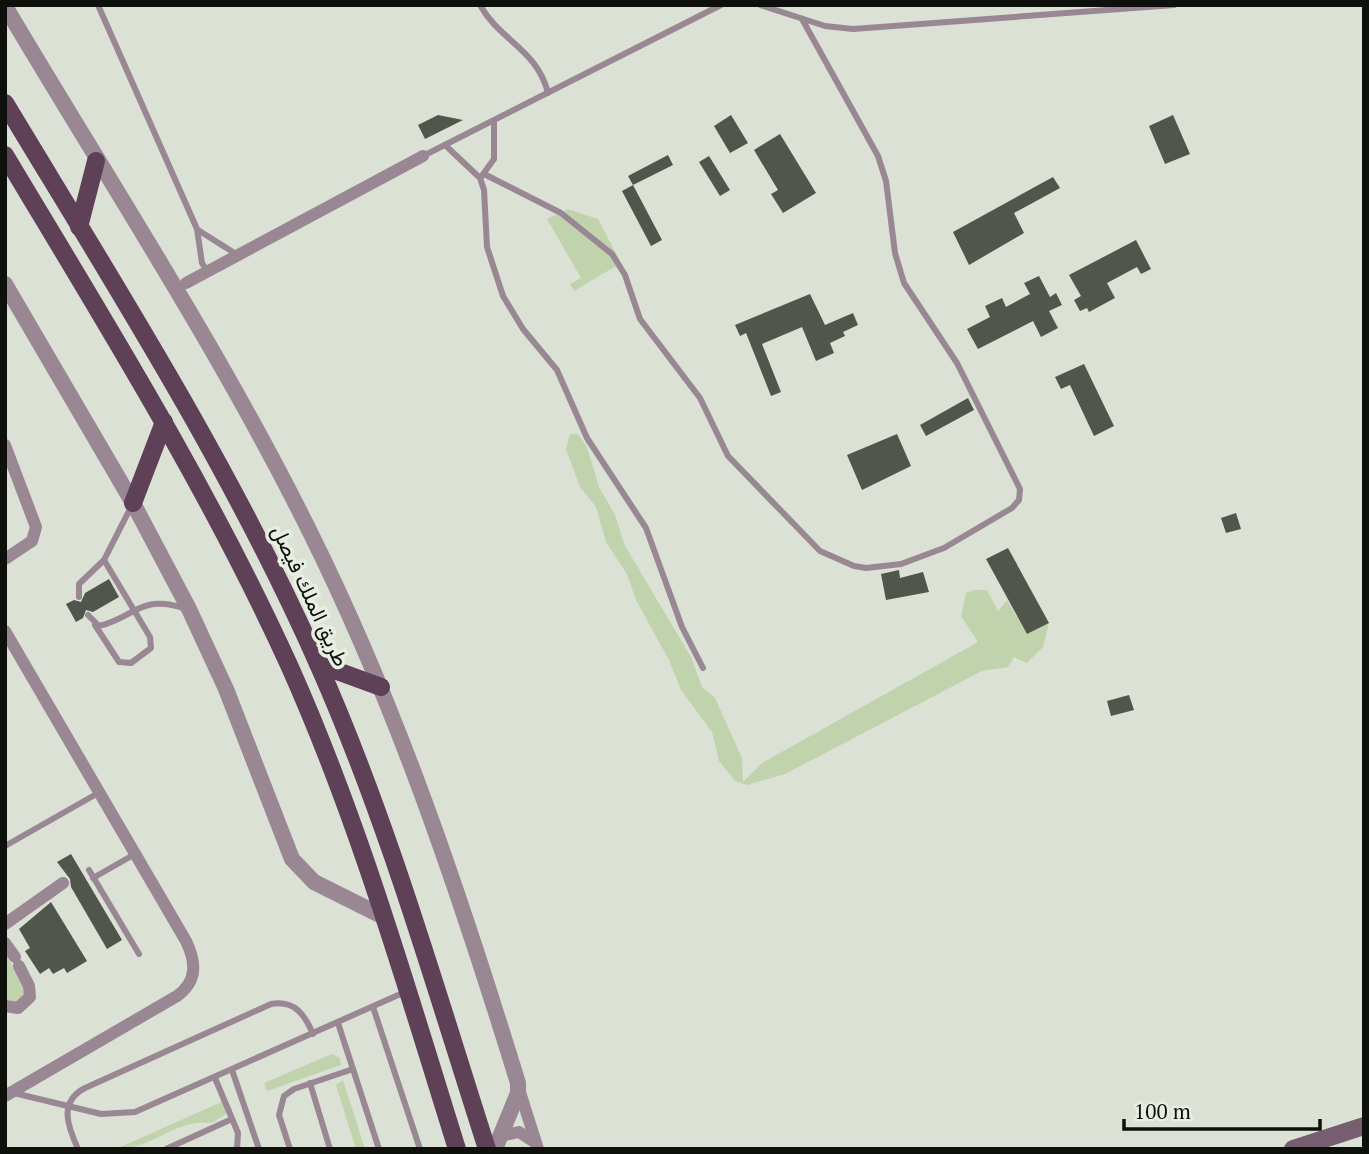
<svg xmlns="http://www.w3.org/2000/svg" width="1369" height="1154" font-family="'PT Serif',Vazirmatn,serif">
<style>
.green{fill:#c0d3ad}
.building{fill:#51564c}
.lines{fill:none;stroke-linecap:round;stroke-linejoin:round}
.service{stroke:#998794;stroke-width:6}
.minor{stroke:#998794;stroke-width:12}
.tertiary{stroke:#998794;stroke-width:16}
.secondary{stroke:#775d70;stroke-width:18}
.primary{stroke:#5e4057;stroke-width:18}
.labels{text-anchor:middle;stroke-width:7;stroke-linejoin:round;paint-order:stroke}
.street-label{font-size:21px;fill:#0e100c;stroke:#e8eee2}
</style>
<rect width="100%" height="100%" fill="#dbe1d5"/>
<!-- green -->
<g class="green">
<polygon points="568,209 598,219 621,263 574,291 570,284 581,278 547,219"/>
<polygon points="570,434 578,434 587,447 599,487 615,515 625,546 691,657 702,687 715,698 742,758 743,782 762,763 978,642 961,616 966,593 973,590 987,590 998,611 1007,600 1027,634 1049,623 1043,647 1027,663 1014,657 1008,667 982,671 785,774 747,785 735,781 719,761 712,732 681,690 669,660 636,600 627,574 606,542 596,507 580,487 566,449"/>
<polygon points="5,952 24,987 25,995 17,1003 5,999"/>
<polygon points="332,1054 340,1058 341,1065 267,1091 264,1083"/>
<polygon points="343,1080 365,1149 356,1149 336,1085"/>
<path d="M226 1100 232 1110 212 1123C175 1118 154 1149 116 1149Z"/>
</g>
<!-- building -->
<g class="building">
<polygon points="438,115 463,120 425,139 418,125"/>
<polygon points="731,115 748,143 730,153 714,126"/>
<polygon points="1173,115 1190,154 1165,164 1149,126"/>
<polygon points="780,134 816,193 783,213 771,194 778,190 754,150"/>
<polygon points="668,155 673,165 633,185 628,176"/>
<polygon points="709,156 730,190 720,196 699,162"/>
<polygon points="1053,177 1060,188 1014,213 1024,233 969,265 953,232"/>
<polygon points="633,185 662,240 651,246 622,191"/>
<polygon points="1136,240 1151,269 1141,274 1137,267 1107,283 1115,298 1089,312 1087,308 1080,311 1074,300 1081,296 1069,275"/>
<polygon points="1039,276 1050,297 1056,293 1062,305 1049,311 1058,328 1041,337 1033,321 978,349 967,329 990,317 985,306 1002,298 1006,307 1030,294 1024,283"/>
<polygon points="810,294 825,325 853,313 858,325 843,332 845,336 830,343 834,353 816,361 802,327 762,344 781,392 771,396 746,333 740,336 735,325"/>
<polygon points="1084,364 1114,426 1094,436 1070,385 1061,389 1055,377"/>
<polygon points="968,398 974,410 926,436 920,425"/>
<polygon points="897,434 911,466 862,490 847,455"/>
<polygon points="1236,513 1241,529 1226,533 1221,518"/>
<polygon points="1008,548 1049,623 1027,634 986,559"/>
<polygon points="899,570 900,578 923,572 929,592 886,600 881,574"/>
<polygon points="109,579 119,597 93,612 86,610 83,618 76,622 66,604 74,600 81,602 85,593"/>
<polygon points="1129,695 1134,710 1111,716 1107,701"/>
<polygon points="71,854 122,940 107,949 71,887 70,879 57,862"/>
<polygon points="51,902 87,961 67,973 64,968 53,974 49,968 40,974 25,951 30,948 19,929"/>
</g>
<g class="lines">
<!-- service -->
<g class="service">
<polyline points="98,5 197,229 202,263 207,271"/>
<path d="M480 5C500 41 537 49 548 93"/>
<polyline points="760,5 825,26 853,29 1174,5"/>
<polyline points="445,145 480,178 484,190 487,247 503,296 523,329 557,370 587,438 646,528 682,627 703,668"/>
<polyline points="423,156 721,5"/>
<polyline points="484,174 561,213 612,254 625,275 640,319 700,398 728,456 820,551 854,566 866,568 901,564 944,548 1012,508 1019,500 1020,489 957,363 904,283 895,253 886,181 878,156 802,19"/>
<polyline points="481,177 494,159 494,121"/>
<polyline points="198,230 236,254"/>
<polyline points="79,597 79,584 104,560 132,505"/>
<path d="M88 615 99 626C134 618 140 594 183 608"/>
<polyline points="95,625 119,662 131,663 151,648 150,637 104,560"/>
<polyline points="5,846 100,792"/>
<polyline points="89,870 139,954"/>
<polyline points="93,878 135,854"/>
<polyline points="373,1007 420,1149"/>
<polyline points="338,1023 379,1149"/>
<polyline points="232,1070 259,1149"/>
<polyline points="215,1078 238,1133 237,1149"/>
<polyline points="310,1083 330,1149"/>
<polyline points="14,1093 101,1114 135,1112 405,992"/>
<path d="M78 1149C68 1127 58 1102 85 1088L271 1004C295 1000 305 1015 313 1034"/>
<polyline points="166,1149 232,1119"/>
<polyline points="290,1149 279,1115 284,1096 294,1089 353,1069"/>
</g>
<!-- minor -->
<g class="minor">
<polyline points="186,283 423,156"/>
<polyline points="5,445 36,527 32,541 5,559"/>
<path d="M5 631 186 941C196 962 198 981 177 996L5 1096"/>
<polyline points="5,924 63,883"/>
<polyline points="5,943 15,957"/>
<polyline points="5,1006 18,1008 30,997 29,986 19,966"/>
<polyline points="519,1089 538,1149"/>
<polyline points="500,1136 519,1132 536,1143"/>
</g>
<!-- tertiary -->
<g class="tertiary">
<path d="M5 6C108 180 220 350 310 532 398 709 460 895 518 1083V1093L495 1149"/>
<polyline points="5,284 133,503 189,609 226,689 292,859 314,882 384,917"/>
</g>
<!-- secondary -->
<polyline class="secondary" points="1293,1149 1364,1126"/>
<!-- primary -->
<g class="primary">
<path d="M5 103C116 287 232 469 319 666 388 822 435 987 487 1149"/>
<path d="M5 155C105 322 208 487 289 665 359 821 406 986 457 1149"/>
<polyline points="79,227 96,161"/>
<polyline points="133,503 164,422"/>
<polyline points="318,664 381,687"/>
</g>
</g>
<g class="labels">
<!-- street labels -->
<g class="street-label">
<text transform="translate(310 596) rotate(65)" y="7">طريق الملك فيصل</text>
</g>
</g>
<!-- border -->
<rect width="1369" height="1154" fill="none" stroke="#0e100c" stroke-width="14"/>
<!-- scale -->
<path d="M1124 1119v10h196v-10" fill="none" stroke="#0e100c" stroke-width="3.5"/>
<text x="1134" y="1119" font-size="21" fill="#0e100c" stroke="#e8eee2" stroke-width="5" paint-order="stroke">100 m</text>
</svg>
